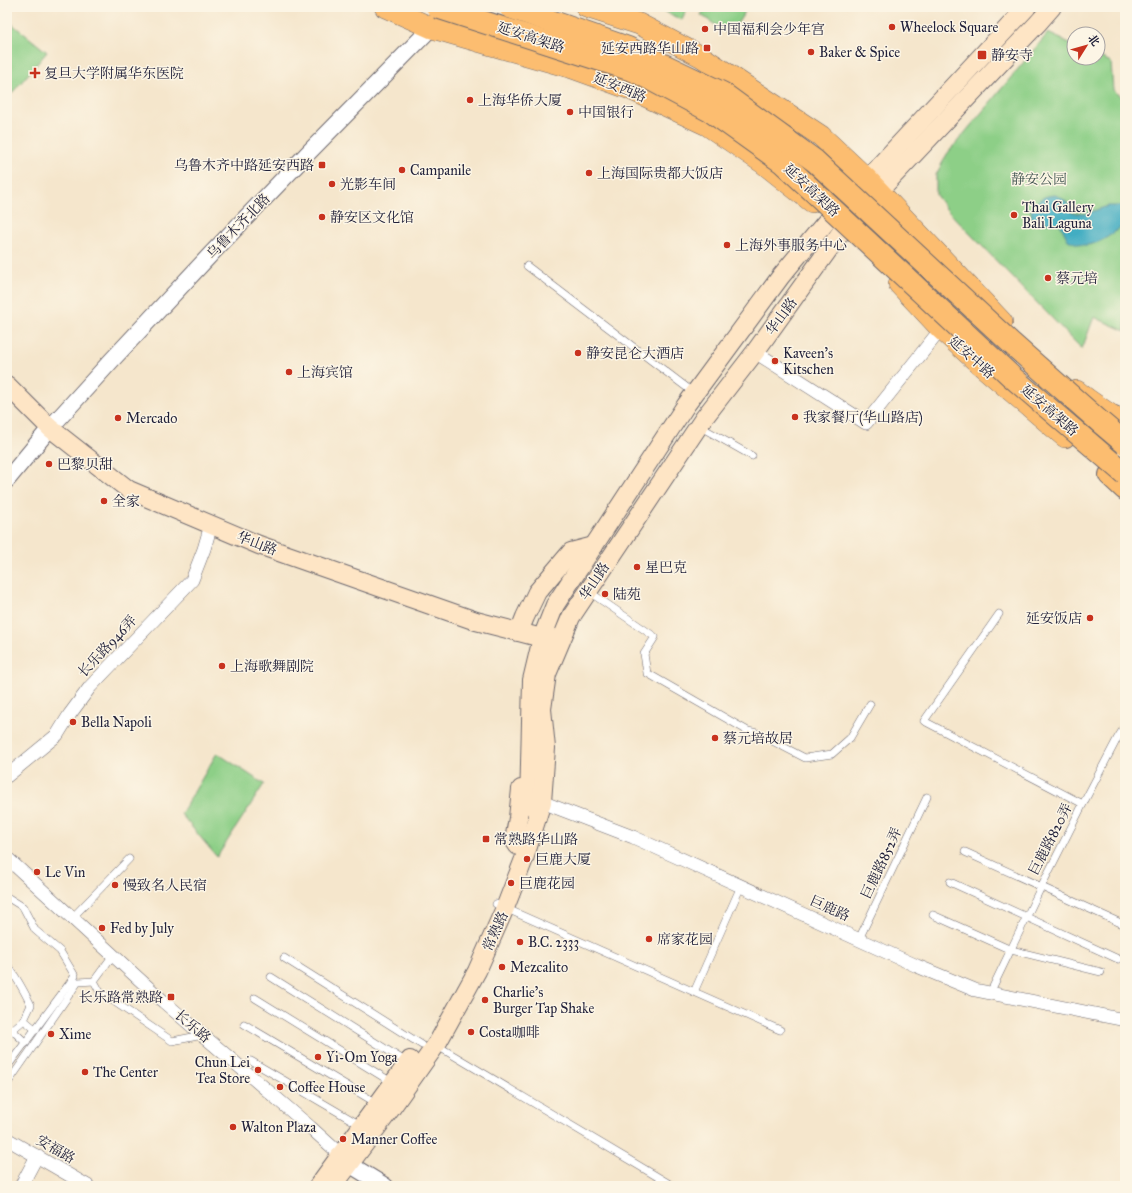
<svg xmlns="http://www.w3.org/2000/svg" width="1132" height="1193" font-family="'IM FELL Great Primer','Noto Serif SC',serif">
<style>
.green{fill:#8dcf87;stroke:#587861}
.water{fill:#43adc2;stroke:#32687e}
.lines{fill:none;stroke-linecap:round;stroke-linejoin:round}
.service-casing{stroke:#6c676e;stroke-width:8}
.minor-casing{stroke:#6c676e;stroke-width:14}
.tertiary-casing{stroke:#6c676e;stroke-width:18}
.secondary-casing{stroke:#6c676e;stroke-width:20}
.primary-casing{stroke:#6c676e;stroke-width:22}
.trunk-casing{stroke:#6c676e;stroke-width:24}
.service{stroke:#fff;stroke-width:7}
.minor{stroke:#fff;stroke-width:13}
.tertiary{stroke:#fff;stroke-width:16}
.secondary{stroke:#fee5c5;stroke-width:18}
.primary{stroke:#fcbd6f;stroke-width:21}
.trunk{stroke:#fcbd6f;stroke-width:22}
.trunk-bridge-casing{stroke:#6c676e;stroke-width:24;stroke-linecap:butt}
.trunk-bridge{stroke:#fcbd6f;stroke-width:22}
.poi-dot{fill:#c8321e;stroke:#fcf5e5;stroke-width:1.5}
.labels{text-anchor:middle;stroke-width:3;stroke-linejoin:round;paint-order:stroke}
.poi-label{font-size:14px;fill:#22223b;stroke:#fcf5e5;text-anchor:start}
.street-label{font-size:14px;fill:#22223b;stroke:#fcf5e5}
.park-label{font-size:14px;fill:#425652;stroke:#fcf5e5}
</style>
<rect width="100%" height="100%" fill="#fcf5e5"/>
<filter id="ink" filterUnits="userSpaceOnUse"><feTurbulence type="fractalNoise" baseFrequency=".025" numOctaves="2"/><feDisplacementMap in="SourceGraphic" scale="8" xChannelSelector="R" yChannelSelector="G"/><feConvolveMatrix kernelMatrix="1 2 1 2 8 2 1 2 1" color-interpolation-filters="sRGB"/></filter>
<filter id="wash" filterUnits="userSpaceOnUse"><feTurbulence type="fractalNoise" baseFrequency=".012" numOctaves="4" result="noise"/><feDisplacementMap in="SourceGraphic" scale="16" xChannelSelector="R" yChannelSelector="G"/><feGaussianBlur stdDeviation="0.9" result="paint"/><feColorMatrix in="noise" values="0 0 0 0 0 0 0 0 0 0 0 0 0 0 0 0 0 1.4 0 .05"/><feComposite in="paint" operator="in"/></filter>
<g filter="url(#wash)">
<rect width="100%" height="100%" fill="#f5e6cc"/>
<!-- green -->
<g class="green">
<polygon points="655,7 688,7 682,20"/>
<polygon points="706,7 748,7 730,35 701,15"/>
<polygon points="7,20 47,52 7,99"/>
<polygon points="1048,33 1074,45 1074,58 1098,58 1098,56 1111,62 1113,90 1125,99 1125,331 1094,317 1082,349 947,210 936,195 936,175 947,154"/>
<polygon points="217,753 264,784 217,857 181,814"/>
</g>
<!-- water -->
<path class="water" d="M1055 195C1065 199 1069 203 1072 213L1085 214 1108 206H1125V223C1116 232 1100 244 1087 245 1081 246 1073 242 1068 240L1060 224 1045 222 1038 225 1032 219 1031 209C1038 200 1042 196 1055 195Z"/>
</g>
<g filter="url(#ink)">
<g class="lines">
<defs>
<g id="service">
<polyline points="527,266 694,393"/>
<polyline points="699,426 752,456"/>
<polyline points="588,591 655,637 644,654 647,673 748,731 757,733 805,758 832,754 850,738 870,704"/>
<polyline points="999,614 924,721 1083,804 1117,739 1125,726"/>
<polyline points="965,852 1125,925"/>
<polyline points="950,882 1118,959"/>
<polyline points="7,897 23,907 35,930 60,951 75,976 7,1067"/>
<polyline points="496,904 780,1030"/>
<polyline points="933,915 1011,950 1101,972"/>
<polyline points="72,918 129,859"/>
<polyline points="859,939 927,797"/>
<polyline points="284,958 422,1045"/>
<path d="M7 965C17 977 24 991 31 1005L24 1020 12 1030"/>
<polyline points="271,977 408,1063"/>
<polyline points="94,981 100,992 172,1041 203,1035"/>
<polyline points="694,992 741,886"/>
<polyline points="990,993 1041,887 1083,804"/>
<polyline points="255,998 393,1083"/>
<polyline points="24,1020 36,1030"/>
<polyline points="244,1024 378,1104"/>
<polyline points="7,1028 12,1030 26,1043"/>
<polyline points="436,1045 673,1186"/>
<polyline points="251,1061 362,1126"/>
<polyline points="7,1084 78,982 94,981 113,955"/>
</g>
<g id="minor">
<polyline points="755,352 866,423 941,329"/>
<polyline points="7,776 57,735 70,714 90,687 192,580 204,549 211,525"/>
<polyline points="533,801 542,802 633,837 917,966 975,990 1125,1020"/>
<polyline points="7,858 164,1002 310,1127 342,1156"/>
<polyline points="7,1139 88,1186"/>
<polyline points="21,1186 37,1156"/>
</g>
<g id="tertiary">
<polyline points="7,480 50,428 111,361 211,254 310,151 439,20"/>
<polyline points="342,1156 349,1164 385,1186"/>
</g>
<g id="secondary">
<polyline points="7,385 50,428 129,490 259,545 476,621 542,638 553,639"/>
<polyline points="519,632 525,617 537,592 571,552 594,546"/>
<polyline points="529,805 532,680 542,638 555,605 686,405 781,276 831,216 867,179 1027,7"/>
<polyline points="518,846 514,840 518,818 521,789"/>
<polyline points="318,1186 410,1060"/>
<polyline points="333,1186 390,1110 438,1042 477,971 505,908 524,859 542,802 546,748 542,709 547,674 571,617 704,418 755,352 844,228 1038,23 1052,7"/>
</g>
<g id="primary">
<polyline points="385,7 432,28 572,68 630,89 707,125 763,163 812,202"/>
<polyline points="586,7 639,24 702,57 821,136 867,179 1002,322"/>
<polyline points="899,284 941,329 976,361 1065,437"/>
<path d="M1077 391C1092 404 1110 413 1125 425"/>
</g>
<g id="trunk">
<polyline points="1114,417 1125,424"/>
<polyline points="1110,475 1125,489"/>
</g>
</defs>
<!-- service casing -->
<use href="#service" class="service-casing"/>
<!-- minor casing -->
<use href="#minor" class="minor-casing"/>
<!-- tertiary casing -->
<use href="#tertiary" class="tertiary-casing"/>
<!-- secondary casing -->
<use href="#secondary" class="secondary-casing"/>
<!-- primary casing -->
<use href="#primary" class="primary-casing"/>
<!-- trunk casing -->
<use href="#trunk" class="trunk-casing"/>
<!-- service -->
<use href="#service" class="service"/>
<!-- minor -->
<use href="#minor" class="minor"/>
<!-- tertiary -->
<use href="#tertiary" class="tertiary"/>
<!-- secondary -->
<use href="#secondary" class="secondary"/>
<!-- primary -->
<use href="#primary" class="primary"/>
<!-- trunk -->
<use href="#trunk" class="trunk"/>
<defs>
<g id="trunk-bridge">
<polyline points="437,7 635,71 712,112 782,162 1012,377 1125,474"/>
<polyline points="510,7 628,48 722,93 815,161 1011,343 1099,421 1125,443"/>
</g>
</defs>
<!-- trunk-bridge casing -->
<use href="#trunk-bridge" class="trunk-bridge-casing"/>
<!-- trunk-bridge -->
<use href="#trunk-bridge" class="trunk-bridge"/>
</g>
</g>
<!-- markers -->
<g class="poi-dot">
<circle cx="892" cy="27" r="4"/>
<circle cx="705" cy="29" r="4"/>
<rect x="703" y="44" width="8" height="8" rx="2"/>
<circle cx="811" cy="52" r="4"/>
<rect x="977" y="50" width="10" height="10" rx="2"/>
<path d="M33 67h4v4h4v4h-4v4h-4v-4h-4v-4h4z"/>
<circle cx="470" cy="100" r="4"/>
<circle cx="570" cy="112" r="4"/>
<rect x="318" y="161" width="8" height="8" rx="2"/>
<circle cx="402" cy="170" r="4"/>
<circle cx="589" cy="173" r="4"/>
<circle cx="332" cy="184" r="4"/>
<circle cx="1014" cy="215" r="4"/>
<circle cx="322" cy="217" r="4"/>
<circle cx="727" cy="245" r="4"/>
<circle cx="1048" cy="278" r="4"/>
<circle cx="578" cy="353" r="4"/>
<circle cx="775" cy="361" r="4"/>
<circle cx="289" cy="372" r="4"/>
<circle cx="795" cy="417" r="4"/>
<circle cx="118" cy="418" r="4"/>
<circle cx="49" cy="464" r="4"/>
<circle cx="104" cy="501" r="4"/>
<circle cx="637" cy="567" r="4"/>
<circle cx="605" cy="594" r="4"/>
<circle cx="1090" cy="618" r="4"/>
<circle cx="222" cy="666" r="4"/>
<circle cx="73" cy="722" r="4"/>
<circle cx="715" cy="738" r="4"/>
<rect x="482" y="835" width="8" height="8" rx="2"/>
<circle cx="527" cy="859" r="4"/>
<circle cx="37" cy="872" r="4"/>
<circle cx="511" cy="883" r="4"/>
<circle cx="115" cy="885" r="4"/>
<circle cx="102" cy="928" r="4"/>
<circle cx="649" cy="939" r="4"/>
<circle cx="520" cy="942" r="4"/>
<circle cx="502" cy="967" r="4"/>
<rect x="167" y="993" width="8" height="8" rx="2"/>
<circle cx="485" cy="1000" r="4"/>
<circle cx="471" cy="1032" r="4"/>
<circle cx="51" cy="1034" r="4"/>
<circle cx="318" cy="1057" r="4"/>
<circle cx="258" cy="1070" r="4"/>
<circle cx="85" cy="1072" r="4"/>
<circle cx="280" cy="1087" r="4"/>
<circle cx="233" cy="1127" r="4"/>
<circle cx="343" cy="1139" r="4"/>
</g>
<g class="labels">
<!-- poi labels -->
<g class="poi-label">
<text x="900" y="32">Wheelock Square</text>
<text x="713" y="34">中国福利会少年宫</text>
<text x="699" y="53" text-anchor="end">延安西路华山路</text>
<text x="819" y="57">Baker &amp; Spice</text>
<text x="991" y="60">静安寺</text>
<text x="44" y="78">复旦大学附属华东医院</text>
<text x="478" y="105">上海华侨大厦</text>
<text x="578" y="117">中国银行</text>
<text x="314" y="170" text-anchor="end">乌鲁木齐中路延安西路</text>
<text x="410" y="175">Campanile</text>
<text x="597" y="178">上海国际贵都大饭店</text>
<text x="340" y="189">光影车间</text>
<text x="1022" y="212">Thai Gallery<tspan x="1022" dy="16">Bali Laguna</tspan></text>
<text x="330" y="222">静安区文化馆</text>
<text x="735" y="250">上海外事服务中心</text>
<text x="1056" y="283">蔡元培</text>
<text x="586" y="358">静安昆仑大酒店</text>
<text x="783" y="358">Kaveen's<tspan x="783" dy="16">Kitschen</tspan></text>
<text x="297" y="377">上海宾馆</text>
<text x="803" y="422">我家餐厅(华山路店)</text>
<text x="126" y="423">Mercado</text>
<text x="57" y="469">巴黎贝甜</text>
<text x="112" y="506">全家</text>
<text x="645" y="572">星巴克</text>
<text x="613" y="599">陆苑</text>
<text x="1082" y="623" text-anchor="end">延安饭店</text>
<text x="230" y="671">上海歌舞剧院</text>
<text x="81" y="727">Bella Napoli</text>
<text x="723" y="743">蔡元培故居</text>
<text x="494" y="844">常熟路华山路</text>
<text x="535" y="864">巨鹿大厦</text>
<text x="45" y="877">Le Vin</text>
<text x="519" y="888">巨鹿花园</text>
<text x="123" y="890">慢致名人民宿</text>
<text x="110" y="933">Fed by July</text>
<text x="657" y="944">席家花园</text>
<text x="528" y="947">B.C. 2333</text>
<text x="510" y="972">Mezcalito</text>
<text x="493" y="997">Charlie's<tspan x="493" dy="16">Burger Tap Shake</tspan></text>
<text x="163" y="1002" text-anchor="end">长乐路常熟路</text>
<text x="479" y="1037">Costa咖啡</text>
<text x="59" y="1039">Xime</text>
<text x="326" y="1062">Yi-Om Yoga</text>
<text x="250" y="1067" text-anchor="end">Chun Lei<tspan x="250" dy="16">Tea Store</tspan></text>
<text x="93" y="1077">The Center</text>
<text x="288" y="1092">Coffee House</text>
<text x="241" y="1132">Walton Plaza</text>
<text x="351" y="1144">Manner Coffee</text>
</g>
<!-- street labels -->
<g class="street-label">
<text transform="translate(531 37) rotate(18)" y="5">延安高架路</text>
<text transform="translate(620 87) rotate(22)" y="5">延安西路</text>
<text transform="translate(812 190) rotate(43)" y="5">延安高架路</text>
<text transform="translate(238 226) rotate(-46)" y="5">乌鲁木齐北路</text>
<text transform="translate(781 316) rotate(-54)" y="5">华山路</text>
<text transform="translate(972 357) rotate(42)" y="5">延安中路</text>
<text transform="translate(1050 410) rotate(41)" y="5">延安高架路</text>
<text transform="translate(257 543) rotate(21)" y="5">华山路</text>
<text transform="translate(594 581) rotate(-56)" y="5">华山路</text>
<text transform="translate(107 646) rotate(-47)" y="5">长乐路946弄</text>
<text transform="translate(1050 839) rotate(-63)" y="5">巨鹿路820弄</text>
<text transform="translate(881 863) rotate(-65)" y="5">巨鹿路852弄</text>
<text transform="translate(830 908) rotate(24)" y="5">巨鹿路</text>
<text transform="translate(495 931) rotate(-66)" y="5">常熟路</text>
<text transform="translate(193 1026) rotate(41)" y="5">长乐路</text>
<text transform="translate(56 1149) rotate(30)" y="5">安福路</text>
</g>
<!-- park labels -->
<g class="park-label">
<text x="1039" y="184">静安公园</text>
</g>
</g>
<!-- margin -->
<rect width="1132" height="1193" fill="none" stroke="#fcf5e5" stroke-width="24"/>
<!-- north arrow -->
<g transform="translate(1086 46) rotate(53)"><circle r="19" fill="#fcf5e5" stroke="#a5a1a1"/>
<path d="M0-3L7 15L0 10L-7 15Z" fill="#c8321e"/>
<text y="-6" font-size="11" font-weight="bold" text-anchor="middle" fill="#22223b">北</text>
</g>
</svg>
